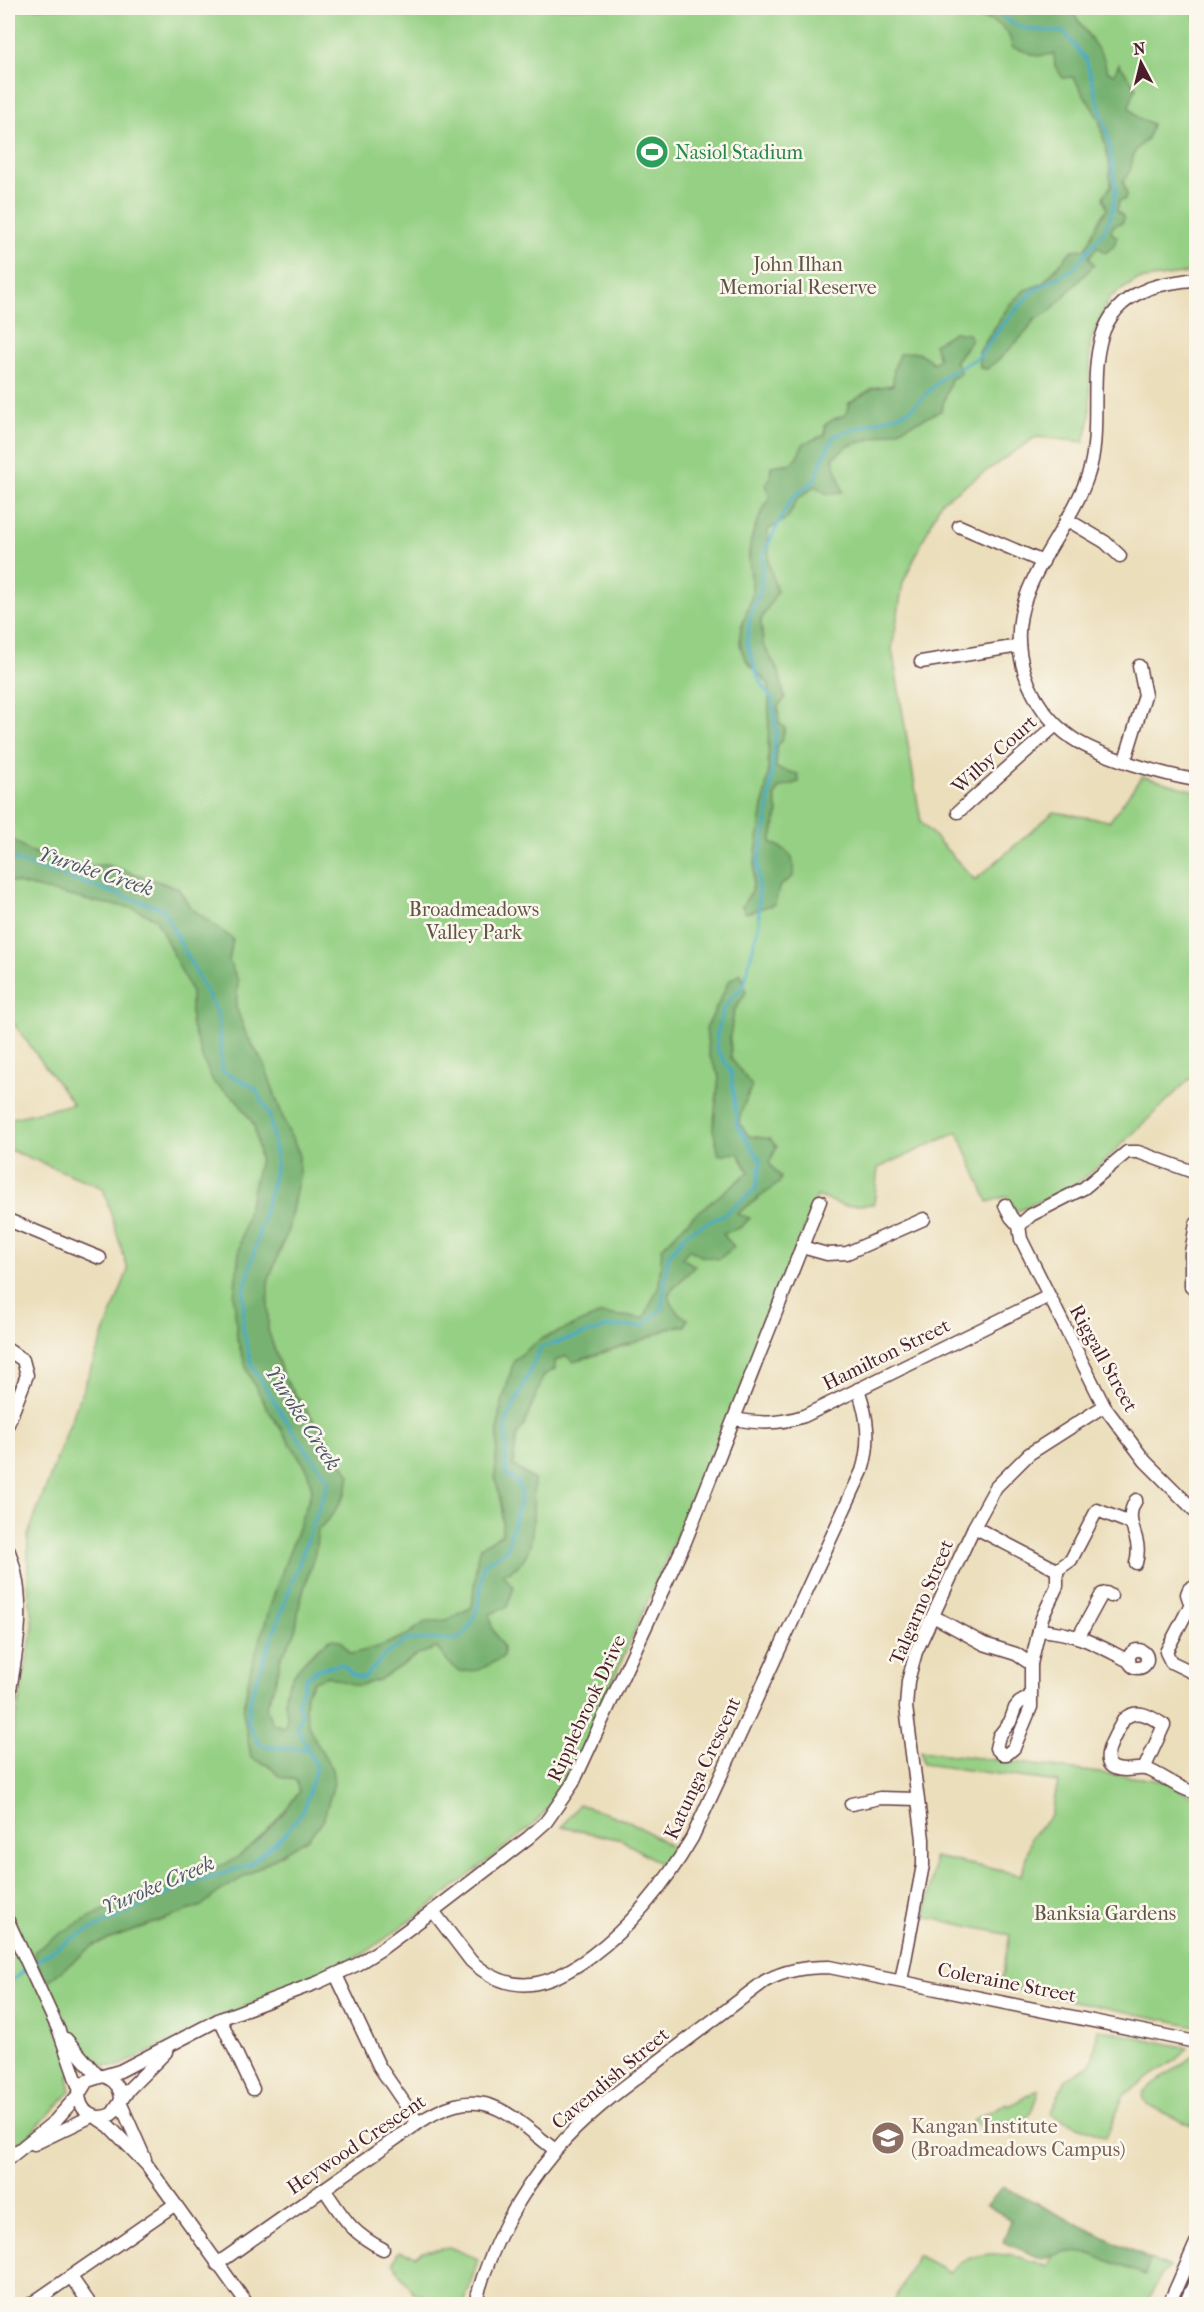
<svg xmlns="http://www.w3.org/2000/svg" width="1204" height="2312" font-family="'IM FELL French Canon',serif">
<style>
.green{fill:#95d084;stroke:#707858;stroke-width:1.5}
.forest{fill:#78b272;stroke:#61684e;stroke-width:1.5}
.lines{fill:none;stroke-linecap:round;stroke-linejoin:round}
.stream{stroke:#49acc8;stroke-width:3}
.minor-casing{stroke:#623c41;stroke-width:15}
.minor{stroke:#fff;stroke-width:12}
.labels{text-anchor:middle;stroke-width:5;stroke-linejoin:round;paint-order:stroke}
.leisure-label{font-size:20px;fill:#27864d;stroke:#fbf7ec;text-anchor:start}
.park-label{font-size:20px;fill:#605446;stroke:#fbf7ec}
.street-label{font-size:20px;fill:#4a1f2b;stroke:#fbf7ec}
.education-label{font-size:20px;fill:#785e54;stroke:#fbf7ec;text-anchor:start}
.water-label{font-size:21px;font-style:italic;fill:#4a576a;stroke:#fbf7ec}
</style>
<rect width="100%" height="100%" fill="#fbf7ec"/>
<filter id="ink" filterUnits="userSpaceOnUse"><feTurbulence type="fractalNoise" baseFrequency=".0167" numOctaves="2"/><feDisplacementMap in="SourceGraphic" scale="12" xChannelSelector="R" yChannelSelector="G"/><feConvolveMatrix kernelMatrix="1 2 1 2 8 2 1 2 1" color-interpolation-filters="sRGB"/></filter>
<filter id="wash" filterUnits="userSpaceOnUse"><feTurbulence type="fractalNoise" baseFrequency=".008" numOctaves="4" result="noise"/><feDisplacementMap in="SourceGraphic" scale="24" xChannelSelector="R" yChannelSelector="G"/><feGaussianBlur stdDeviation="1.35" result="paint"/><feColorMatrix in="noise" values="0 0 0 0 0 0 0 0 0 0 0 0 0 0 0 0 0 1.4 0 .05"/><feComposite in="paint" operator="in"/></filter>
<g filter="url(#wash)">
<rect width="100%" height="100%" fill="#ebdebb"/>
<!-- green -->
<g class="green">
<polygon points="8,8 1196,8 1196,272 1137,280 1110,297 1090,343 1090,418 1084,442 1036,437 941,502 903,583 892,649 921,822 975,880 1054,812 1110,821 1142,776 1196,791 1196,1073 1097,1168 1076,1184 1016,1212 1007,1196 988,1202 958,1132 878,1168 874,1204 844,1206 817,1196 744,1382 573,1771 558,1797 533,1825 429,1907 365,1953 119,2066 101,2066 94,2063 68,2077 71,2091 32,2132 8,2152 8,1759 33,1628 28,1584 28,1535 128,1270 103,1188 8,1149 8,1119 73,1104 8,1016"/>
<polygon points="921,1751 1164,1781 1196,1798 1196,2026 1000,1986 1010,1935 925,1917 933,1876 934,1857 1022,1875 1031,1837 1051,1816 1058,1782 923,1764"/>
<polygon points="579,1804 631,1822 674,1848 664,1866 622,1840 562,1827"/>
<polygon points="1098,2029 1188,2048 1181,2056 1124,2095 1106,2138 1050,2114 1066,2079 1088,2067 1093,2058"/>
<polygon points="1196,2054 1196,2128 1147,2105 1143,2096 1144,2091"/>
<path d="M1039 2089C1038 2097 1035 2105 1031 2112 1018 2135 999 2116 983 2129L973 2120 1007 2103 1009 2106Z"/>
<path d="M1070 2222 1169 2268 1161 2275 1146 2304H893L917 2255 949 2272C976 2245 1016 2253 1047 2267Z"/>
<polygon points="449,2247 478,2259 464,2304 440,2304 413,2292 393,2263 399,2251 416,2256 423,2251"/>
</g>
<!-- forest -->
<g class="forest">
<path d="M964 8H1070L1103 57 1107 71 1114 74 1119 64 1136 87 1129 107 1137 117 1152 124C1148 145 1139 142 1134 154 1130 165 1133 172 1123 181L1127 195 1124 200 1119 201 1117 211 1123 216V222L1113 226 1111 232 1117 238 1113 247 1105 253 1098 246 1089 257 1094 265 1049 312 1034 320 1028 330 1006 353 987 369 980 368 979 352 1010 304 1025 290 1042 284 1072 250 1085 249C1094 236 1096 221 1107 209L1103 197 1111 186 1109 162 1099 119 1073 77 1063 78 1055 66 1054 54 1038 56 1012 47C1009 21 988 21 966 13Z"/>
<path d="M954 332 968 334 972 339 955 362 959 366 960 374 951 379 941 411 896 431 848 446 833 458 843 492 827 494 815 486 797 500 788 518 768 530 769 564 777 592 761 620 763 644 779 672 785 699 778 706 779 723 785 728 782 739 777 747 776 768 798 774 799 782 779 788 775 796 778 812 771 842C789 853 795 852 793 876L779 887 775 904 746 913 742 906 752 891 756 852 768 774 769 684C758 673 745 663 741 648 736 627 749 613 752 594 753 584 750 572 749 561 748 536 759 518 770 496L766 485 770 478 771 466 793 463 804 443 825 435V425L834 419 846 415 849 403 873 388 893 385 894 369 899 354C915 350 922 353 933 363L939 359 934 344Z"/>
<path d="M8 836 29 851 78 866 107 865 178 888 190 907 233 939 229 961 238 981 236 1007 246 1034 265 1066 286 1126 299 1153V1176L288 1230 268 1282V1330L284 1378 338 1455 350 1476 345 1495 333 1514 318 1530 315 1553 300 1602 295 1633 281 1657 275 1683 266 1708 272 1723 284 1727C291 1717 283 1706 285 1694 289 1673 314 1650 331 1639L340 1640 351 1654 378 1647 407 1635 425 1622 447 1620 472 1607 477 1558 481 1547 502 1534V1509L495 1476 499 1414 514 1360 541 1339 601 1314 644 1318 659 1285 662 1248 692 1217 749 1172 738 1153 719 1155 713 1129 719 1076 709 1055 706 1029 729 981 741 973 746 992 734 1011 730 1037 731 1058 752 1086C747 1098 740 1111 739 1123L749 1136 770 1139 777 1147 769 1163 781 1178 779 1183 737 1214 750 1218 741 1227 723 1234 734 1247 719 1259 701 1256 689 1249 682 1258 695 1266 669 1293C671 1306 676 1313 688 1319L685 1326 672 1327 648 1338 574 1362 566 1356 555 1361V1369L544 1375 524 1426 517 1435 513 1465 534 1480C531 1513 542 1561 503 1574L514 1587 507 1607 490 1614 492 1628 503 1647V1657L479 1670 459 1672 446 1660 437 1648 419 1654 379 1680 358 1686 328 1676 314 1681 306 1693 305 1711 311 1732 332 1769 334 1783 323 1821 308 1838 219 1892 201 1906 94 1945 50 1980 43 1977 34 1952C78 1917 132 1898 185 1877 200 1871 222 1868 236 1858 261 1840 281 1817 299 1792L296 1780 280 1777 269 1766 251 1758 243 1711 250 1672 275 1591 312 1490 307 1469 267 1408 248 1373 237 1339 234 1296 240 1243 260 1159 254 1125 237 1100 214 1083 203 1060 191 1023V991L156 919 133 908 90 901 9 881Z"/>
<polygon points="1003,2187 1150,2260 1145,2275 1087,2253 1064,2252 1043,2259 1003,2242 1011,2220 987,2205"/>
</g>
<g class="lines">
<!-- stream -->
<g class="stream">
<polyline points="8,858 163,909 218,1015 222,1071 255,1088 269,1114 277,1163 244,1292 243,1329 252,1366 296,1436 329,1480 252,1693 247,1722 260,1745 283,1748 307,1749"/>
<path d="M32 1964 71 1939 182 1887 249 1865 286 1833 305 1807 316 1766 297 1728 301 1715 298 1703 306 1678 318 1669 342 1664 352 1675 364 1678 385 1655 407 1640 459 1639C481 1619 480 1592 483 1565L507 1549 521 1496 519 1484 506 1474V1423L541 1347 609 1327 643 1326 662 1308 668 1256 688 1232 723 1215 756 1189 761 1161 737 1125 731 1072 717 1049V1034L724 1007 744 985 759 923 758 864 767 821 776 732 773 702 757 675 747 642 750 617 760 591 764 552 791 499 814 481 826 451 834 436 909 411 943 377 979 357 1000 328 1033 291 1073 269 1105 230 1112 213 1116 189 1108 136 1086 60 1064 32C1040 30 1010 33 998 8"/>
<polyline points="8,1984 27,1968"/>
</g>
</g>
</g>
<g filter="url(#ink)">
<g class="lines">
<defs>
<g id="minor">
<path d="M1196 279C1179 282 1160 283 1143 291 1070 322 1109 415 1088 475 1074 518 1041 554 1026 597 1007 648 1028 707 1072 738 1098 756 1164 775 1196 780"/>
<polyline points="1066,519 1105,542 1120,556"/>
<polyline points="959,526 1043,562"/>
<polyline points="921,662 1019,646"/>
<polyline points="1125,760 1145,695 1139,666"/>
<polyline points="958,812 1056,725"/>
<polyline points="1005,1205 1011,1217 1019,1226 1021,1239 1104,1406 1145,1461 1196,1512"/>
<polyline points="8,1220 100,1258"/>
<polyline points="1019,1226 1031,1215 1084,1188 1127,1152 1138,1152 1196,1173"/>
<polyline points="802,1247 827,1254 847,1253 924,1219"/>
<polyline points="1191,1287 1191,1253 1196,1224"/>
<polyline points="8,1350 23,1360 27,1375 8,1424"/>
<path d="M735 1419C760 1424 779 1424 804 1416L1049 1296"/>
<polyline points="974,1527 1057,1570"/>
<path d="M8 1549C28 1600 17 1649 8 1701"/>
<path d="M1136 1563C1144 1534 1121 1524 1136 1500"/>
<polyline points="1196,1585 1189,1589 1187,1594 1189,1600 1196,1603"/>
<polyline points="1192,1602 1166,1652 1171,1662 1196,1674"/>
<polyline points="933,1616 984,1644 1016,1654 1031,1664"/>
<path d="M1039 1630C1078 1633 1095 1644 1129 1661"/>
<polyline points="1079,1636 1102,1594 1106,1593 1111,1596"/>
<circle cx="1138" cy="1659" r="9"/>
<polyline points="1031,1696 1019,1703 1015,1708 1010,1722 999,1736 996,1748 1002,1754 1007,1754 1014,1748 1031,1707 1031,1664 1042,1618 1057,1586 1057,1570 1071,1560 1097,1510 1130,1523"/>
<path d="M1144 1769 1164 1725C1151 1717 1137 1707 1124 1719 1116 1734 1091 1770 1125 1770 1134 1770 1141 1767 1149 1770 1165 1777 1179 1789 1196 1793"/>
<polyline points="851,1804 880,1798 917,1799"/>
<path d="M433 1911 471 1961C513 1999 550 1986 591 1956 634 1924 665 1884 692 1838L862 1471C871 1442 868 1417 858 1389"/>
<polyline points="8,1921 59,2031 80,2091"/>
<polyline points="336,1975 379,2066 418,2123"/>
<polyline points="901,1981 923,1865 923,1839 906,1707 908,1681 916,1652 974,1527 996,1487 1029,1454 1104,1406"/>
<polyline points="220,2019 253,2089"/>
<polyline points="66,2039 98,2076"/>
<polyline points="103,2076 120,2071 220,2019 319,1982 356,1965 380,1950 433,1911 528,1838 546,1822 573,1783 685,1542 820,1201"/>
<path d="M121 2099C120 2087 115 2080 103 2076L87 2081 79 2094C80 2113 95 2122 112 2114L129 2089 166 2052"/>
<polyline points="120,2102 145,2159"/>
<polyline points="97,2118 109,2126 147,2165 247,2304"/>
<polyline points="34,2144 92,2116"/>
<polyline points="8,2159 55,2121 79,2094"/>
<path d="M324 2189C343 2217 351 2233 383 2249"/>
<path d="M217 2264 418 2123C482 2081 505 2111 555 2150"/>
<polyline points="71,2277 90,2304"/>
<polyline points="31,2304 174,2205"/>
<path d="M475 2304C489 2249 518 2195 555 2151 583 2117 620 2090 655 2064 692 2036 728 2009 765 1981 786 1970 805 1967 829 1967L1196 2042"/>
<polyline points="1169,2304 1196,2243"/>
<polyline points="1185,2304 1196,2280"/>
</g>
</defs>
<!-- minor casing -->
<use href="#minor" class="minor-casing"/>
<!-- minor -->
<use href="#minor" class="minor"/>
</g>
</g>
<!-- icons -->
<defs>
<symbol id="stadium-disc" viewBox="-11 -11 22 22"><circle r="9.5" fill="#2e9e5b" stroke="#fbf7ec"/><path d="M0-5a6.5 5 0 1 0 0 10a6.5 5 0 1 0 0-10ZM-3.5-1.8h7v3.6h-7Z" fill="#fff"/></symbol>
<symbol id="university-disc" viewBox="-11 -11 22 22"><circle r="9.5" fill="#8d6e63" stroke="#fbf7ec"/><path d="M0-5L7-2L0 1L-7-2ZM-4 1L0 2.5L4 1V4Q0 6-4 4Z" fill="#fff"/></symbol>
</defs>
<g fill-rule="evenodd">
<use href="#stadium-disc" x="633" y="133" width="38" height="38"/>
<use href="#university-disc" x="869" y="2119" width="38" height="38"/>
</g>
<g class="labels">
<!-- leisure labels -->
<g class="leisure-label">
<text x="675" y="159">Nasiol Stadium</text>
</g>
<!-- park labels -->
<g class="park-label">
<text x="798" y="271">John Ilhan<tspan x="798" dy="23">Memorial Reserve</tspan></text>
<text x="474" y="916">Broadmeadows<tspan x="474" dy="23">Valley Park</tspan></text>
<text x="1105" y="1920">Banksia Gardens</text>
</g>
<!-- street labels -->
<g class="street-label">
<text transform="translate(994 754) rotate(-42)" y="7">Wilby Court</text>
<text transform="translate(886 1354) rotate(-26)" y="7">Hamilton Street</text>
<text transform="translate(1104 1358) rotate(61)" y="7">Riggall Street</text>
<text transform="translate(921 1602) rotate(-67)" y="7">Talgarno Street</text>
<text transform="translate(586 1708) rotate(-65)" y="7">Ripplebrook Drive</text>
<text transform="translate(702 1768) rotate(-65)" y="7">Katunga Crescent</text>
<text transform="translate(1007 1982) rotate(11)" y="7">Coleraine Street</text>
<text transform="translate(610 2078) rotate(-40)" y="7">Cavendish Street</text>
<text transform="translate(356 2144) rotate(-34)" y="7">Heywood Crescent</text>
</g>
<!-- education labels -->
<g class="education-label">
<text x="911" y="2133">Kangan Institute<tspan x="911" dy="23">(Broadmeadows Campus)</tspan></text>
</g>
<!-- water labels -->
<g class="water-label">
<text transform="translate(96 871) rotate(18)" y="7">Yuroke Creek</text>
<text transform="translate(303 1418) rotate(57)" y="7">Yuroke Creek</text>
<text transform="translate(158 1885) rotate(-23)" y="7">Yuroke Creek</text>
</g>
</g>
<!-- margin -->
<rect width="1204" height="2312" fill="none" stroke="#fbf7ec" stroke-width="30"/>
<!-- north arrow -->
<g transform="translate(1141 63) rotate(353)" stroke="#fbf7ec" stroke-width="4.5" paint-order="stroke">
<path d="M0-4.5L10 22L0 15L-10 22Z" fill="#4a1f2b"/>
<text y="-9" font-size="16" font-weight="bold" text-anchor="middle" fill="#4a1f2b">N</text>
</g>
</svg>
